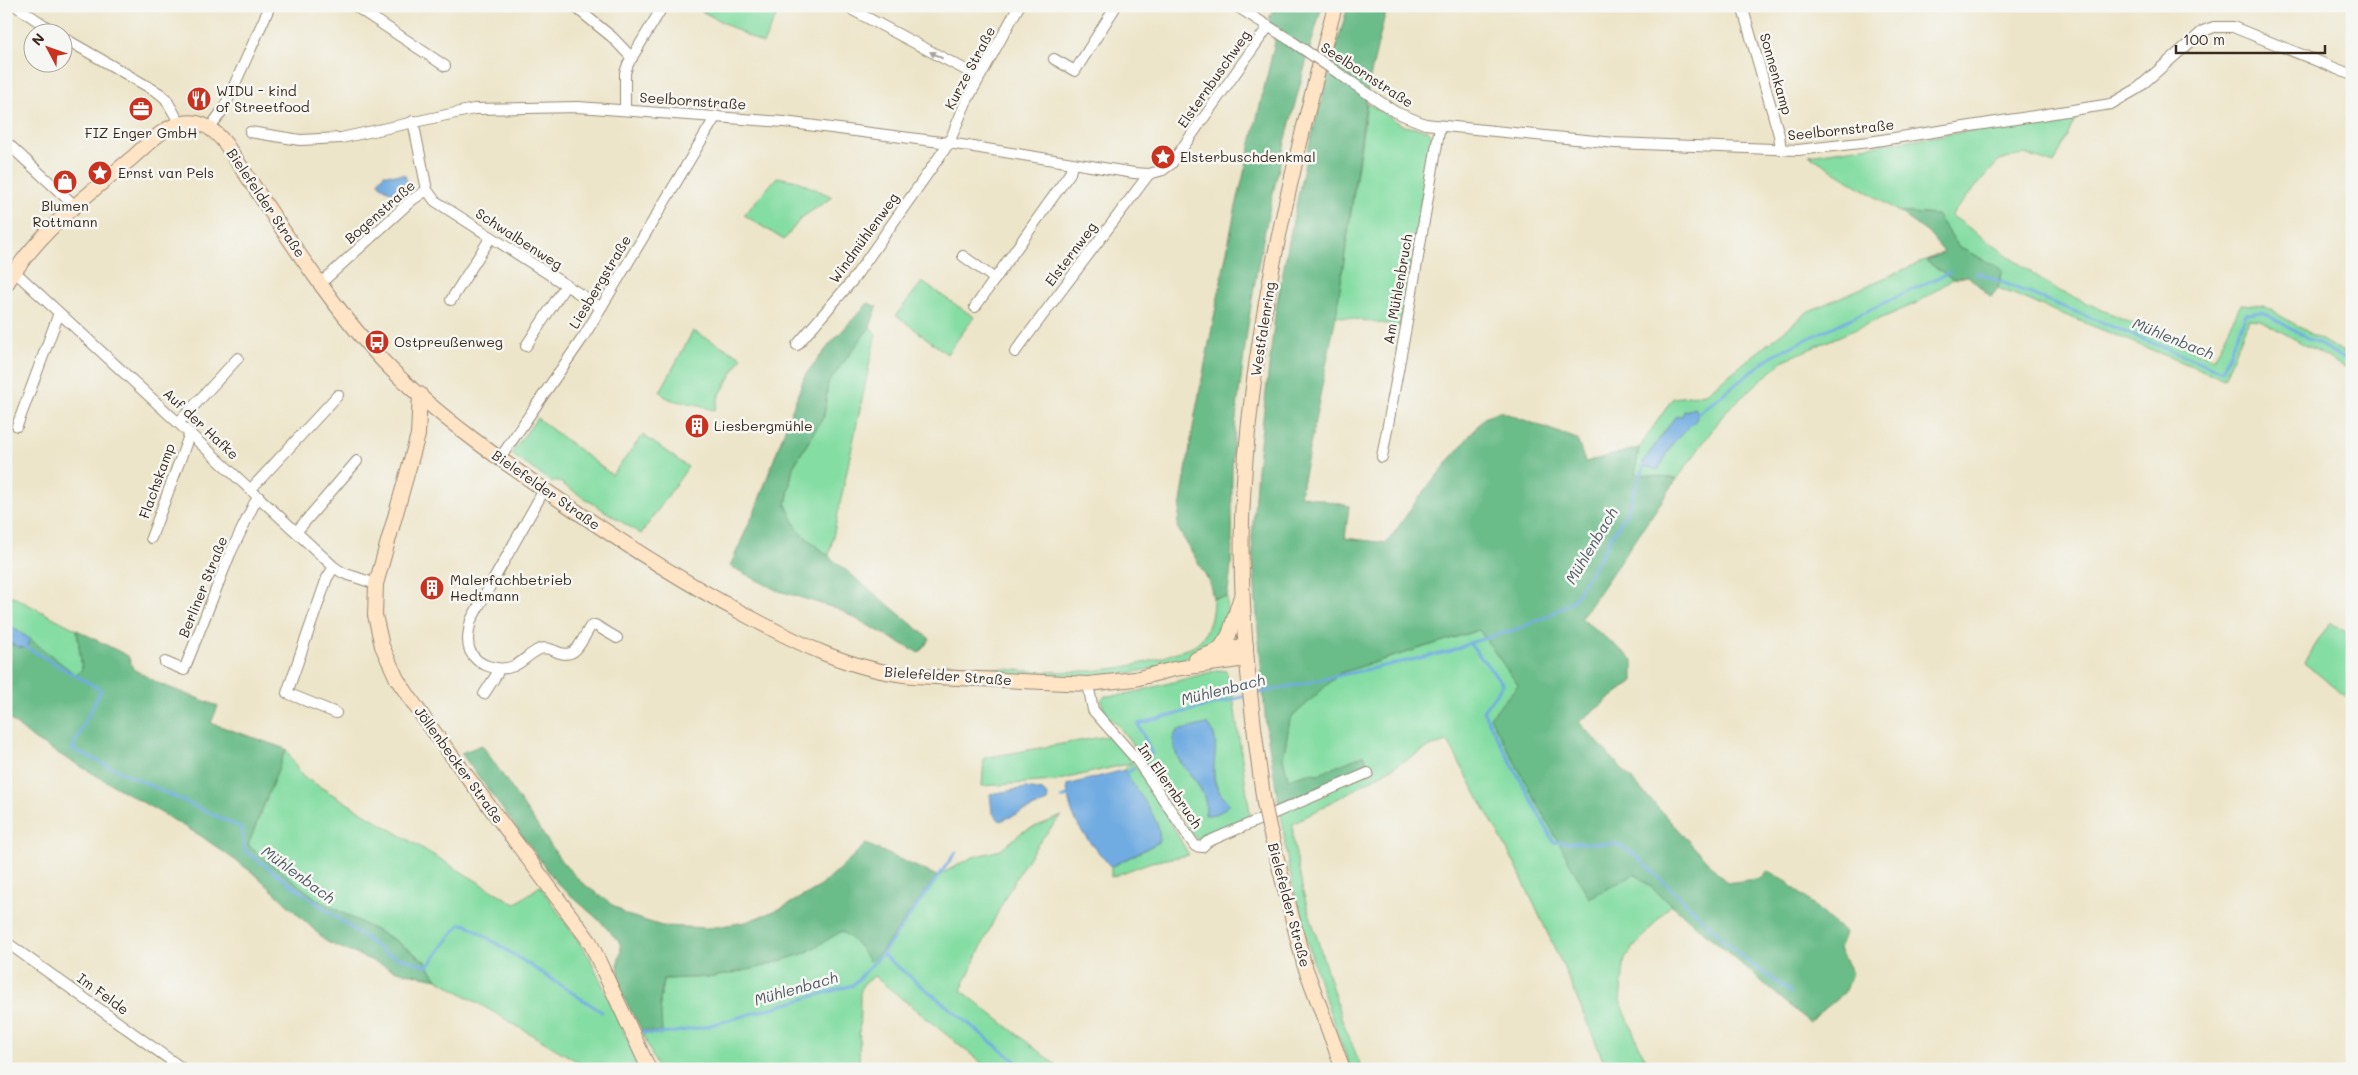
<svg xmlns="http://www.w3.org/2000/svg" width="2358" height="1075" font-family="Mali,sans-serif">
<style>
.green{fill:#84dda3;stroke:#608460;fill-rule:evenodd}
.forest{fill:#6bbc89;stroke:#537354}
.water{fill:#70abe1;stroke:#566a80}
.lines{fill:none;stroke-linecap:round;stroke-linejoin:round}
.stream{stroke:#70abe1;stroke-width:3}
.street-casing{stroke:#948874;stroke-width:12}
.secondary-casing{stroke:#948874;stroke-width:16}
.street{stroke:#fff;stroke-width:10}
.secondary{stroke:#ffe4c6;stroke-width:14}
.street-bridge-casing{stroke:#948874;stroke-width:12;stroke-linecap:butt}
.secondary-bridge-casing{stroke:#948874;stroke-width:16;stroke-linecap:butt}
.street-bridge{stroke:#fff;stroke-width:10}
.secondary-bridge{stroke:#ffe4c6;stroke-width:14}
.oneway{fill:#a79f9a}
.labels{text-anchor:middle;stroke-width:5;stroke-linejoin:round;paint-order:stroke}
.street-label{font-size:14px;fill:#3b2a1e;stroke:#f6f6f2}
.poi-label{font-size:14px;fill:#3b2a1e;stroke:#f6f6f2;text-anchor:start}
.water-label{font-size:15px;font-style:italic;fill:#4e5762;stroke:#f6f6f2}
</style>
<rect width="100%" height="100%" fill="#f6f6f2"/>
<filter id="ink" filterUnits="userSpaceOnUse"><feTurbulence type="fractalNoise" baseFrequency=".02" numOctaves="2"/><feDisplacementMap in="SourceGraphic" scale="10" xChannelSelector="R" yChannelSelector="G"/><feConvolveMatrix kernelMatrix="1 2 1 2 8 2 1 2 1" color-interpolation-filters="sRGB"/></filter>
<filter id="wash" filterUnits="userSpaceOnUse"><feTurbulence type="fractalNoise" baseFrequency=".0096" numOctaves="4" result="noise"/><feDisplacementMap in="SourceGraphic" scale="20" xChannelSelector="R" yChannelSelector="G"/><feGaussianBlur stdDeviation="1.12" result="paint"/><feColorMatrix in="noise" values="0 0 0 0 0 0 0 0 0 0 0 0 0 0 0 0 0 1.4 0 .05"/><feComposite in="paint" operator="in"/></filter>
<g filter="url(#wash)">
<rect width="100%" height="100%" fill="#ede5c9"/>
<!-- green -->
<g class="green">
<polygon points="692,6 781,6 763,44"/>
<polygon points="1367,103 1404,126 1428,130 1432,135 1400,326 1336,316"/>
<polygon points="2077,115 2054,164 2024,154 1999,161 1951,215 2055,289 2214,359 2241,304 2264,306 2352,358 2352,371 2260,320 2249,319 2224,379 1998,288 2002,270 1959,247 1936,215 1899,212 1809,155"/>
<polygon points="777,177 797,181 833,197 801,218 784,240 744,215"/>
<path d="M1944 252 1926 261 1953 279 1917 303 1784 360 1726 411 1677 479 1635 474 1639 448 1673 398 1705 394 1809 311ZM1682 416 1696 420 1673 443 1658 470 1644 466 1643 462 1675 417Z"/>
<polygon points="922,282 974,317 947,354 896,315"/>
<polygon points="870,327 876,333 829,556 799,532 786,505 793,467 824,416 828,383"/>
<path d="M693 331 742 357 719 396 715 410C708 410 705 406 699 405 686 401 670 404 660 392Z"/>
<polygon points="537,418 612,475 643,435 688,467 641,534 556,480 553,483 511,454"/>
<polygon points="6,593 77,630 82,669 76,675 6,623"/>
<path d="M1227 597C1227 610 1227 626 1220 638 1216 647 1203 650 1195 654 1116 689 1029 676 945 672L943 663C1020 671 1104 682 1177 652 1183 650 1194 648 1198 643 1210 630 1213 614 1213 598Z"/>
<polygon points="2330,622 2352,636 2352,701 2304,663"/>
<path d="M1479 630 1519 685 1589 897 1635 874 1671 904 1625 958 1620 1000 1639 1046 1651 1069H1607L1564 968 1514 862 1448 742 1429 747 1293 824V839L1303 892 1341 1017 1362 1069H1351C1325 1003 1302 933 1288 863 1284 844 1284 824 1279 806L1367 764 1364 755 1319 774 1308 773 1288 779 1283 758 1290 719 1340 673Z"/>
<path d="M1219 670 1226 671 1232 690 1250 814 1248 819 1196 839 1144 759 1117 724 1105 714 1101 700 1105 696 1124 695ZM1173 738 1215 741C1214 759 1210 779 1221 794L1205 814C1211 792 1188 775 1178 758 1175 752 1174 745 1173 738Z"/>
<path d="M1107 736C1133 751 1173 827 1189 855L1151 862 1111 877V867L1159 842 1124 770 1131 763 1055 781 982 786 984 758Z"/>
<polygon points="286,749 302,776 515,904 540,886 590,958 641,1069 590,1069 437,979 425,961 396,941 318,900 248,845"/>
<path d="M1062 816C1015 863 990 931 961 990L1061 1069H989L874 976 863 984 860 993 859 1069H658L642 1032 662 1035 660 1002 663 979 713 977 757 968 805 953 842 931 857 944 870 961 881 952 937 876 973 857 1001 850 1022 832Z"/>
</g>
<!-- forest -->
<g class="forest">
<path d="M1276 6H1322C1287 128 1255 252 1241 379 1237 408 1233 439 1232 469 1231 511 1235 555 1227 597L1213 598 1209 581 1177 527 1195 415 1234 215 1275 42 1269 18Z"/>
<polygon points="1348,6 1387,6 1369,82 1336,316 1300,495 1349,506 1345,538 1387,543 1417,500 1484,418 1499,411 1577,439 1585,462 1639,448 1635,474 1677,479 1581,618 1633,660 1633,681 1579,722 1727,883 1762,878 1767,871 1785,880 1845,933 1839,949 1852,973 1844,993 1809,1022 1636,874 1589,898 1490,717 1518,685 1479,630 1340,673 1290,719 1283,758 1288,779 1308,773 1319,774 1364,755 1368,764 1279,806 1266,727 1256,604 1252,539 1257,469 1276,307 1290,236 1307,152"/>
<polygon points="1899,212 1936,215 1959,247 2003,270 1998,288 1991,297 1968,276 1953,279 1926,261 1944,252 1928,233"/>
<polygon points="868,303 877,307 870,327 828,383 824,416 793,467 786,505 799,532 930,639 919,653 838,609 776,590 730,566 756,508 805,375 830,344"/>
<polygon points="77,630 128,656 133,669 160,684 218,706 211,723 286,749 248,845 318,900 396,941 425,961 437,979 397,971 327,942 256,875 201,836 35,740 6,716 6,641 18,647 26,648 30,639 76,675 82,669"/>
<polygon points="482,745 562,862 581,882 627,915 662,926 709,928 746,922 782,908 821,886 866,844 937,876 881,952 870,962 857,944 842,931 805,953 757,968 713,977 663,979 660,1002 662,1032 654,1032 641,1029 620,991 618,962 621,951 620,943 601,922 557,883 461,753"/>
</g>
<!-- water -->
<g class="water">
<polygon points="384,174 405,175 407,182 402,191 393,193 381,186 379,181"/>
<polygon points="1695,408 1698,413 1696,420 1673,443 1658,470 1644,466 1643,462 1675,417 1682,416 1684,411"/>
<polygon points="6,623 30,639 26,648 18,647 6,641"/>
<path d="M1207 724C1225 740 1207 769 1217 788 1220 794 1225 799 1229 803 1223 813 1215 815 1205 815 1211 792 1188 775 1178 758 1175 752 1174 745 1173 738L1177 731Z"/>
<path d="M1124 770C1134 789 1164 821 1159 842L1111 867C1088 839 1069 824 1067 785Z"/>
<polygon points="1026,788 1042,791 1048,796 1047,802 1000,821 992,812 990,794"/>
</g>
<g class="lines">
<!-- stream -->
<g class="stream">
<polyline points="1976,274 1979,273 2222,371 2246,314 2262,312 2352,363"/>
<polyline points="1696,415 1773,355 1950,272"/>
<polyline points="1469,643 1503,684 1483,711 1554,842 1616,844 1633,853 1747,961 1791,992"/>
<polyline points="24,646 101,690 72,749 242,828 244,850 387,954 428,966 460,924 468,925 602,1012"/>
<polyline points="1255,694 1452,651 1469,643 1518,629 1550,615 1573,601 1626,513 1645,464"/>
<polyline points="1146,760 1152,754 1138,724 1246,696"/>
<polyline points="1124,775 1134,768"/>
<polyline points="1061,798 1071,795"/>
<polyline points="882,954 1025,1069"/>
<polyline points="640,1031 653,1034 669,1033 704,1027 853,985 882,954 956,852"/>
</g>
</g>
</g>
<g filter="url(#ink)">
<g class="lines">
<defs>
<g id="street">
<polyline points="16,6 54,32"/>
<polyline points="355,6 445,66"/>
<polyline points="574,6 612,37 632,58"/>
<polyline points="845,6 979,77"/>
<polyline points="1236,6 1290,40"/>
<polyline points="1742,6 1779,135 1781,150"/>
<polyline points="62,37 159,93 166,99 180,124"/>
<polyline points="1054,59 1075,71 1116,6"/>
<polyline points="1351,82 1395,112 1425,124 1615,143 1798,150 1869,142 2111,104 2137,89 2203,31 2214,27 2233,27 2352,75"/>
<polyline points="625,110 625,73 628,64 663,6"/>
<polyline points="210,128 224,108 270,6"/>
<polyline points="250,132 300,140 341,138 474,109 578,107 784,122 949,143 1134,173 1149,174 1163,170 1171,164 1268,27"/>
<polyline points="6,142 74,205"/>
<polyline points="427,190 435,201 600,307"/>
<polyline points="963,256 995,279"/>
<polyline points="14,271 334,567 343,573 376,584"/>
<polyline points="321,283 412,200 427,190 413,121"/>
<polyline points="451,300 491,237"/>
<polyline points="975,307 1070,173 1072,165"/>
<polyline points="797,345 852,281 949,143 966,102 1019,6"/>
<polyline points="526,346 566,285"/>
<polyline points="1015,352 1149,174"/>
<polyline points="179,422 238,358"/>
<polyline points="17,426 59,313"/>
<polyline points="1382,457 1407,322 1440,126"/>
<polyline points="500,458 584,336 716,116"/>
<polyline points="251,489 338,395"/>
<path d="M544 490 471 620C469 630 466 641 470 651 477 666 499 672 514 666 523 662 530 653 540 649 545 647 550 649 555 651 576 661 580 643 590 627L595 625 617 638"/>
<polyline points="297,531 357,461"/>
<polyline points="151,538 190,433"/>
<polyline points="334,567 327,578 287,693 336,713"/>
<polyline points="165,662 184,670 230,554 254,504 259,497"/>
<polyline points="1088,684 1093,710 1136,759 1195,846 1202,847 1207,842 1368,773"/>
<polyline points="484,694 497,674 496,668"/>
<polyline points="6,942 183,1069"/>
</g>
<g id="secondary">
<path d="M6 285C37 233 86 196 132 158 146 146 161 129 179 124 199 118 213 128 225 143 274 215 323 297 383 361 436 416 506 464 570 507 626 545 682 581 742 613 797 643 850 670 913 676L1088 684 1135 679 1174 669 1246 659"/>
<polyline points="420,394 418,435 376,584 375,615 382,646 397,679 423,717 590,942 649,1069"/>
<polyline points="1219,650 1229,635 1240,599"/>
<polyline points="1196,659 1219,650 1246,646"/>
<path d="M1264 803C1251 709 1239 615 1242 520 1248 345 1290 174 1335 6"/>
<polyline points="1269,827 1304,964 1343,1069"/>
</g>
</defs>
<!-- street casing -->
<use href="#street" class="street-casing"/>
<!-- secondary casing -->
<use href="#secondary" class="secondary-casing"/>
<!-- street -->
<use href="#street" class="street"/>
<!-- secondary -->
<use href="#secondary" class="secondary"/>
<defs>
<polyline id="street-bridge" points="1290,40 1351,82"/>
<polyline id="secondary-bridge" points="1264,803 1269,827"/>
</defs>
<!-- street-bridge casing -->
<use href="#street-bridge" class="street-bridge-casing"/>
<!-- secondary-bridge casing -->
<use href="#secondary-bridge" class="secondary-bridge-casing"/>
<!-- street-bridge -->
<use href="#street-bridge" class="street-bridge"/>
<!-- secondary-bridge -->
<use href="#secondary-bridge" class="secondary-bridge"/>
</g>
<!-- one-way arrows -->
<defs><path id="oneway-solid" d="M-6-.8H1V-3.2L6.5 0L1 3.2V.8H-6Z" transform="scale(1.25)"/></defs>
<use class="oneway" href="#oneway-solid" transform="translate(936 55) rotate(-152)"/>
</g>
<!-- icons -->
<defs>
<symbol id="restaurant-disc" viewBox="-11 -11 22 22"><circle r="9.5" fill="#c8321e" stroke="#f6f6f2"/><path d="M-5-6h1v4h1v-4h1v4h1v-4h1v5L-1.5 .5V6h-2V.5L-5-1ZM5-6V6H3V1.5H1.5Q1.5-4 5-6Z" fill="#fff"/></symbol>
<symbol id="office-disc" viewBox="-11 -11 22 22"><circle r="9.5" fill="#c8321e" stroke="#f6f6f2"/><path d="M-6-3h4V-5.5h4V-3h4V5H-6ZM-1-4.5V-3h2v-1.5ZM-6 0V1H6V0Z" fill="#fff"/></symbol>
<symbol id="sight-disc" viewBox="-11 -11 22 22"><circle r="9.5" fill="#c8321e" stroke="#f6f6f2"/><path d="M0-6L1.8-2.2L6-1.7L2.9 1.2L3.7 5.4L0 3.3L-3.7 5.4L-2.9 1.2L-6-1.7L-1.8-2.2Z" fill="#fff"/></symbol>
<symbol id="shop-disc" viewBox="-11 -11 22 22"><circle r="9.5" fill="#c8321e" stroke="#f6f6f2"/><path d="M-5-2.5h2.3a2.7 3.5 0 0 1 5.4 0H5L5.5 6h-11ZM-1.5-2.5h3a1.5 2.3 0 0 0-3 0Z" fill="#fff"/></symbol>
<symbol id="bus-disc" viewBox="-11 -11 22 22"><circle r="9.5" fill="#c8321e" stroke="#f6f6f2"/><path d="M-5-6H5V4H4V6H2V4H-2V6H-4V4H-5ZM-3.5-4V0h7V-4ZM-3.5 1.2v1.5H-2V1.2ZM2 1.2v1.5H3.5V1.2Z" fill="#fff"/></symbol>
<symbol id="building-disc" viewBox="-11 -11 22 22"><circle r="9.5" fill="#c8321e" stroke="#f6f6f2"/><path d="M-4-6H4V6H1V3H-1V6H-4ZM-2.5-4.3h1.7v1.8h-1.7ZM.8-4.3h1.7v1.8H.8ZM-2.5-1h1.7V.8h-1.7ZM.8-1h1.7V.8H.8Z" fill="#fff"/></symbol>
</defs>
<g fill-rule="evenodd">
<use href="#restaurant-disc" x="185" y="85" width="28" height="28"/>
<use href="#office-disc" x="127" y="95" width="28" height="28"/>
<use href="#sight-disc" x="1149" y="143" width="28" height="28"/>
<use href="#sight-disc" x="86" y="159" width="28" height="28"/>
<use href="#shop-disc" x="51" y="168" width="28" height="28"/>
<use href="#bus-disc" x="363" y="328" width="28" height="28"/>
<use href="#building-disc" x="683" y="412" width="28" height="28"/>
<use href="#building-disc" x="418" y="574" width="28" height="28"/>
</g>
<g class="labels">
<!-- street labels -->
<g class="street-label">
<text transform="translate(970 68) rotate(-62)" y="5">Kurze Straße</text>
<text transform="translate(1776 74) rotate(74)" y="5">Sonnenkamp</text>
<text transform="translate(1367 75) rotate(33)" y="5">Seelbornstraße</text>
<text transform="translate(1214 79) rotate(-55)" y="5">Elsternbuschweg</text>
<text transform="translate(693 101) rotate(4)" y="5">Seelbornstraße</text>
<text transform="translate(1841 130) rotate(-6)" y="5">Seelbornstraße</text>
<text transform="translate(266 203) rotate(56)" y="5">Bielefelder Straße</text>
<text transform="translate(380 212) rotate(-41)" y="5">Bogenstraße</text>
<text transform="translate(864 238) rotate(-54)" y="5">Windmühlenweg</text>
<text transform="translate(519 239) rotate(33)" y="5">Schwalbenweg</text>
<text transform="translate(1071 254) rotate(-53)" y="5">Elsternweg</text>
<text transform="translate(600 282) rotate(-59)" y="5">Liesbergstraße</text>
<text transform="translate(1398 289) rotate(-80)" y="5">Am Mühlenbruch</text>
<text transform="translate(1263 329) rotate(-81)" y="5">Westfalenring</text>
<text transform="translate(201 424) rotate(43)" y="5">Auf der Hafke</text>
<text transform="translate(157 481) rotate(-70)" y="5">Flachskamp</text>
<text transform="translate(546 490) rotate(35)" y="5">Bielefelder Straße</text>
<text transform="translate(203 587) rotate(-68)" y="5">Berliner Straße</text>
<text transform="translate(948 676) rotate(4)" y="5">Bielefelder Straße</text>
<text transform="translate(459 765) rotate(54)" y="5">Jöllenbecker Straße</text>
<text transform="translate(1170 786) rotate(55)" y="5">Im Ellernbruch</text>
<text transform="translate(1289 905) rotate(75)" y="5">Bielefelder Straße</text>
<text transform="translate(103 994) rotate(36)" y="5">Im Felde</text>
</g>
<!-- poi labels -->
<g class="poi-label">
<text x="216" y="96">WIDU - kind<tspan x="216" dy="16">of Streetfood</tspan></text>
<text x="141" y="138" text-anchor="middle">FIZ Enger GmbH</text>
<text x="1180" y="162">Elsterbuschdenkmal</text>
<text x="118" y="178">Ernst van Pels</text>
<text x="65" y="211" text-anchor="middle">Blumen<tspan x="65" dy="16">Rottmann</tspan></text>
<text x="394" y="347">Ostpreußenweg</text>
<text x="714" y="431">Liesbergmühle</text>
<text x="450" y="585">Malerfachbetrieb<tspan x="450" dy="16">Hedtmann</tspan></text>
</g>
<!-- water labels -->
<g class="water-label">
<text transform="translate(2173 339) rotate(22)" y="5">Mühlenbach</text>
<text transform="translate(1592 546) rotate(-59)" y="5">Mühlenbach</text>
<text transform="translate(1223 690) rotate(-14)" y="5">Mühlenbach</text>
<text transform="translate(298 875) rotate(36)" y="5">Mühlenbach</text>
<text transform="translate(796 989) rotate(-16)" y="5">Mühlenbach</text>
</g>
</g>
<!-- margin -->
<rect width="2358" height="1075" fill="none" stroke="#f6f6f2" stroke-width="25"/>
<!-- north arrow -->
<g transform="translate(48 48) rotate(311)"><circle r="24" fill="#f6f6f2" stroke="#aba49d"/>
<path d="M0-4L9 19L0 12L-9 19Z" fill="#c8321e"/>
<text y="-8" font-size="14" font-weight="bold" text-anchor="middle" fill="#3b2a1e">N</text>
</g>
<!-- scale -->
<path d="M2176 45v8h149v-8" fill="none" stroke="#3b2a1e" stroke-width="2.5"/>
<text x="2183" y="45" font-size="15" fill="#3b2a1e" stroke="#f6f6f2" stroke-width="4" paint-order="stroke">100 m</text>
</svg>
